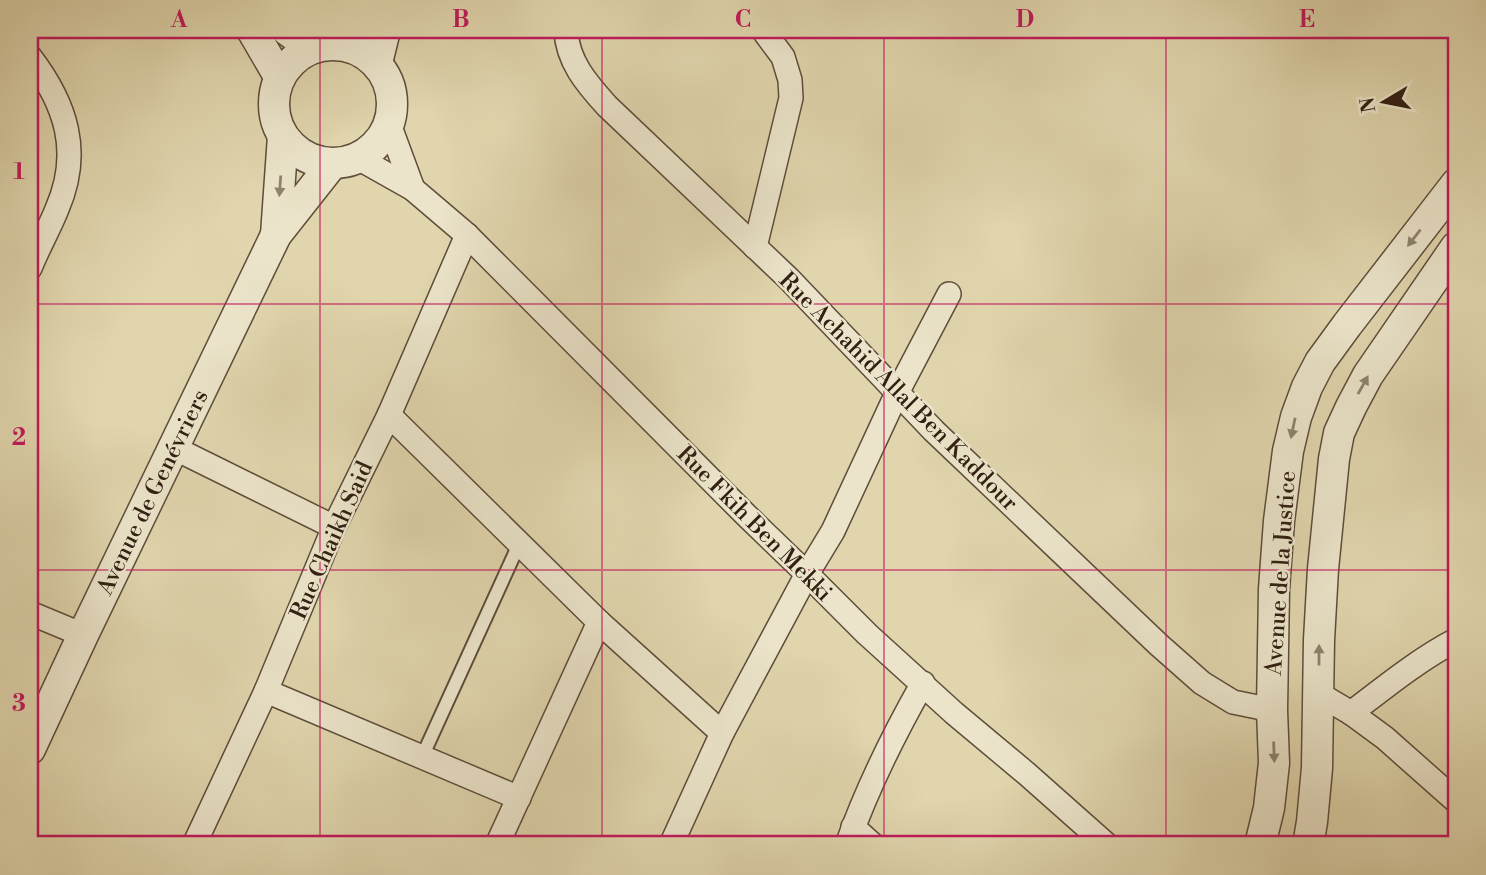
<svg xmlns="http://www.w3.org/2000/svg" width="1486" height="875" font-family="'Libre Bodoni',serif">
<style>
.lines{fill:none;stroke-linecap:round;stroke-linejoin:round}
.service-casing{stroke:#5e4d3a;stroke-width:16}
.minor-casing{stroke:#5e4d3a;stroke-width:26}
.tertiary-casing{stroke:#5e4d3a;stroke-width:33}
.service{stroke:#ebe4ca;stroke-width:12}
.minor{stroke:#ebe4ca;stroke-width:23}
.tertiary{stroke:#ebe4ca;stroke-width:30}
.oneway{fill:#8e826e}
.grid{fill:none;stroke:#c2185b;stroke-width:2;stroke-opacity:0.55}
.labels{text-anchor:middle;stroke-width:5;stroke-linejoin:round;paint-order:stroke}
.street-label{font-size:23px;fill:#322013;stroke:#ebe4ca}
.neatline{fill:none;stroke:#c2185b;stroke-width:2.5}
.grid-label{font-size:23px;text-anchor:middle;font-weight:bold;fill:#c2185b}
</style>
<rect width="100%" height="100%" fill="#e0d5ad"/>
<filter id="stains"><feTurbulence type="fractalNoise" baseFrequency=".00286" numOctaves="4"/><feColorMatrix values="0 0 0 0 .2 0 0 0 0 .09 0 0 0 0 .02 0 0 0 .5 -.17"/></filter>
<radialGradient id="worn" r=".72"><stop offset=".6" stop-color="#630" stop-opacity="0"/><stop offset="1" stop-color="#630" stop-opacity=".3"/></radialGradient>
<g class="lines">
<defs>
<polyline id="service" points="422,757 520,542"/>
<g id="minor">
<path d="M566 30C567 61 587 84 607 106L789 279 934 431 1159 645 1202 683 1233 702 1272 710"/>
<path d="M30 57C66 104 82 152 57 209 49 229 38 248 30 268"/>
<polyline points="389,124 413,189"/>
<polyline points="358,158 413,189 467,235 746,515 807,574 867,634 954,713 1027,774 1107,845"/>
<polyline points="755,247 791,98 790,80 783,57 763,30"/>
<polyline points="389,415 599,622 722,733"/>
<polyline points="174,448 334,527"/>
<polyline points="30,613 83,635"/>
<polyline points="266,691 519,798"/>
<polyline points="1319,694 1351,713 1385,738 1456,801"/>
<path d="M1351 713C1385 687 1418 660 1456 640"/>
<polyline points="853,827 873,845"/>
<polyline points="194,845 266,691 334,527 389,415 467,235"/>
<polyline points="497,845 599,622"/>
<polyline points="671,845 722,733 807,574 833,531 897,393 949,294"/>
<path d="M847 845C867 788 893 736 923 683"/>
</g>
<g id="tertiary">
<polyline points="252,30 280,78"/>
<polyline points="287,30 312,48"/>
<circle cx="333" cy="104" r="59"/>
<polyline points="377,63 385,30"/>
<polyline points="276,235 283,136"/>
<polyline points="30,749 83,635 276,235 332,164"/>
<polyline points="1260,845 1269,808 1274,763 1272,710 1274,589 1279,521 1288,451 1296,417 1307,387 1320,362 1347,325 1456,184"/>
<polyline points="1308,845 1312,822 1317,768 1319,640 1323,569 1334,459 1339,433 1351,407 1368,375 1456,247"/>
</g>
</defs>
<!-- service casing -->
<use href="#service" class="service-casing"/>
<!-- minor casing -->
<use href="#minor" class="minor-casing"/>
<!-- tertiary casing -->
<use href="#tertiary" class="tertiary-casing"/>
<!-- service -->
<use href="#service" class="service"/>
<!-- minor -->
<use href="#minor" class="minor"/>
<!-- tertiary -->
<use href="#tertiary" class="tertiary"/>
</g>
<!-- one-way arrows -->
<defs><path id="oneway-solid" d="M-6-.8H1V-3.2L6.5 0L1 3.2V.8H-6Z" transform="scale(1.75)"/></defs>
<g class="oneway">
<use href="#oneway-solid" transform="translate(280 186) rotate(94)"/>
<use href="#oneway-solid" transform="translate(1414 238) rotate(128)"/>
<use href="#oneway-solid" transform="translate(1363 385) rotate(-61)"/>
<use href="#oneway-solid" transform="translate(1293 428) rotate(102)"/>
<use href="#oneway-solid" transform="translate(1319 655) rotate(-90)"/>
<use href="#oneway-solid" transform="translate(1274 752) rotate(88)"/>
</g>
<!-- grid -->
<path class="grid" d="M320 30V845M602 30V845M884 30V845M1166 30V845M30 304H1456M30 570H1456"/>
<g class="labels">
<!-- street labels -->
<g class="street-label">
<text transform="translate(899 391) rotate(45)" y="8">Rue Achahid Allal Ben Kaddour</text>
<text transform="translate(152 492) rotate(-64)" y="8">Avenue de Genévriers</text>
<text transform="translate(755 523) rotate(45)" y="8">Rue Fkih Ben Mekki</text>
<text transform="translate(331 540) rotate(-66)" y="8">Rue Chaikh Said</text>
<text transform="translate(1280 573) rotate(-86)" y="8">Avenue de la Justice</text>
</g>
</g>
<!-- margin -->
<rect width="1486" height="875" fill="none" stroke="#e0d5ad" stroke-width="77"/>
<!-- north arrow -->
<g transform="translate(1384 102) rotate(260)" stroke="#ebe4ca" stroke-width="5" paint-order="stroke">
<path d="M0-5L12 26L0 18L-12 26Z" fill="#322013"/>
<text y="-10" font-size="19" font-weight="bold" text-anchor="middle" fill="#322013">N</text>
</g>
<rect x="38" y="38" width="1410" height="798" class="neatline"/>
<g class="grid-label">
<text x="179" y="27">A</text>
<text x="461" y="27">B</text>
<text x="743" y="27">C</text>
<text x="1025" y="27">D</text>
<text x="1307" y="27">E</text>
<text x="19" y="179">1</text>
<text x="19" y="445">2</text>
<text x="19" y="711">3</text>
</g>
<rect width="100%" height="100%" filter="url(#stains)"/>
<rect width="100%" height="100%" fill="url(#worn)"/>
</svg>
